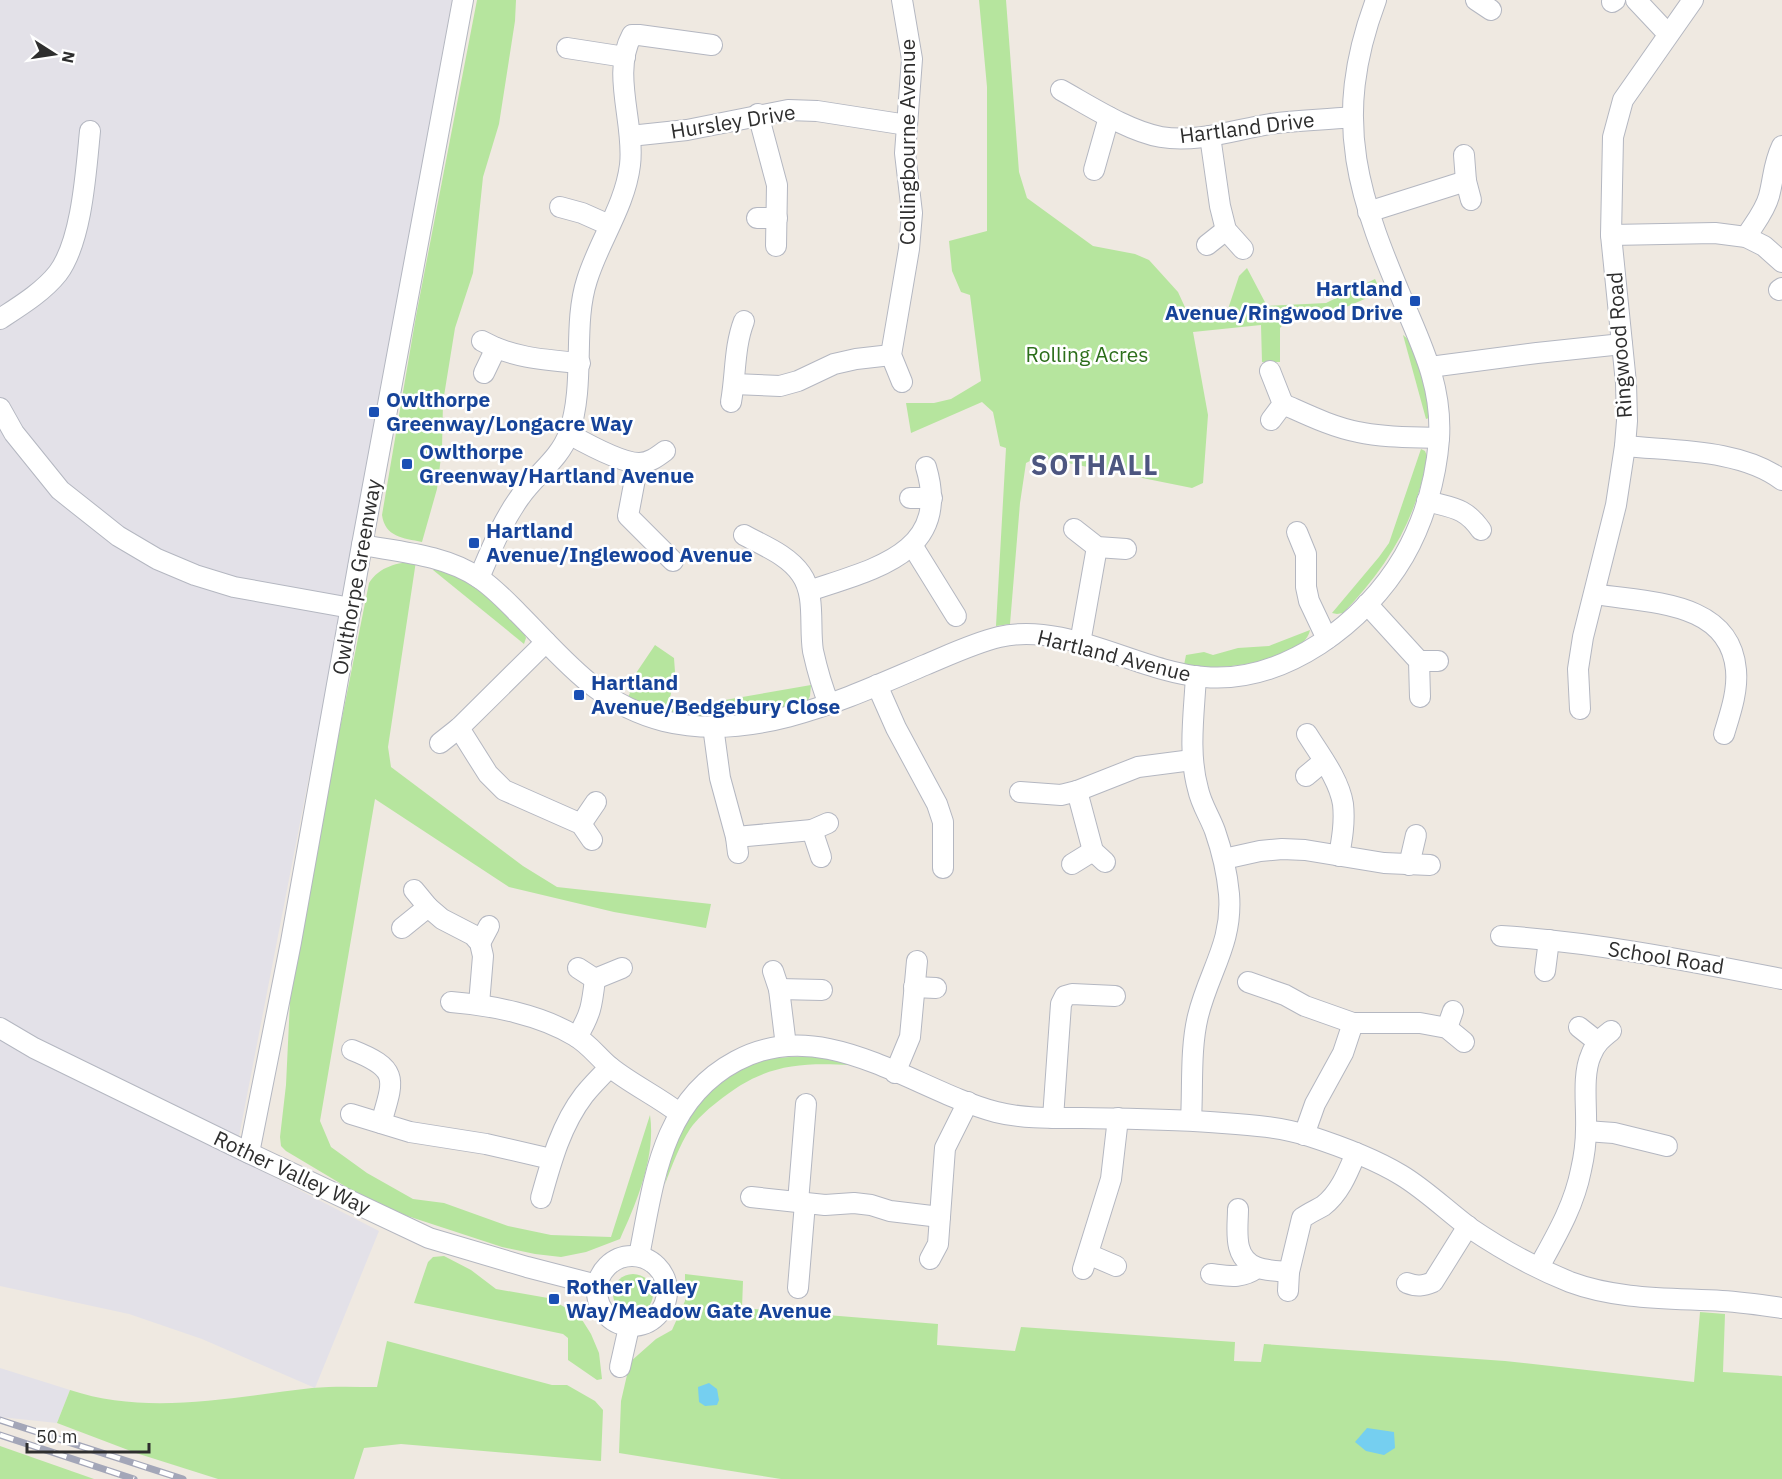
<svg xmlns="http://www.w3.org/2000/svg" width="1782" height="1479" font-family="'IBM Plex Sans',sans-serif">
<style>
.industrial{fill:#e3e1e8}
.green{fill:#b6e59e}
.water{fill:#75cff0}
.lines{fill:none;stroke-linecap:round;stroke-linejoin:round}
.minor-casing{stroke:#b4b7c1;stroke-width:22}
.minor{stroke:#fff;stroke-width:20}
.rail-casing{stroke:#a3a6b8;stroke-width:7}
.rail{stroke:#fff;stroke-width:4.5;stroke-dasharray:14;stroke-linecap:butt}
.transit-dot{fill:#1a4fb4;stroke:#fff;stroke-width:2}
.labels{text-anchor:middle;stroke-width:5;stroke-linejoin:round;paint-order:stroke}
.street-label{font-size:21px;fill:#2e2e2e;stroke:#fff}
.transit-label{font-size:21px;font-weight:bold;fill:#164399;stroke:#fff;text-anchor:start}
.park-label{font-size:21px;fill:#2c6e1b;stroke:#fff}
.district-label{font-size:27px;font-weight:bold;letter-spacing:1.5px;fill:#4d5680;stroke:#fff}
</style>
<rect width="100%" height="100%" fill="#efe9e1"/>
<!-- industrial -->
<g class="industrial">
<polygon points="0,0 452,0 334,648 235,1157 379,1231 315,1388 202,1339 129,1314 0,1286"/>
<polygon points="0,1368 70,1390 57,1423 0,1417"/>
</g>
<!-- green -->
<g class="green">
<path d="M477 0H516L515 21 499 124 483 177 473 273 455 328 443 402 442 449 437 489 422 542C403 538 385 537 382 515L416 316Z"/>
<polygon points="979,0 1006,0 1019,172 1027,198 1093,246 1135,254 1149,260 1178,292 1189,316 1227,312 1239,276 1247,268 1267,306 1326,303 1375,279 1381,292 1325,316 1289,318 1280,328 1280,362 1262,362 1261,325 1193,332 1208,415 1203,483 1192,488 1038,457 1026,463 1020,503 1010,624 996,626 1006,448 1000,446 993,412 982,402 911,433 906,403 934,403 951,399 981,381 970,295 961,292 952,271 949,241 987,231 987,87"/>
<path d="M1403 335C1423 349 1428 396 1429 418L1426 419Z"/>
<path d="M1421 449 1425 451 1427 456C1418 518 1386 569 1343 613L1337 614 1332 613 1379 557 1389 543Z"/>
<path d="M416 561 388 747 391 767 523 866 557 887 711 904 706 928 614 912 509 887 375 799 320 1121 331 1147 367 1173 413 1199 444 1203 508 1226 551 1235 611 1237 650 1115C656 1156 637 1202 620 1239L586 1252 561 1257 535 1254 502 1247 380 1207 286 1151 281 1146 280 1137 286 1085 290 1001 337 743 369 583C380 566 397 563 416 561Z"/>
<polygon points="436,567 442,568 481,589 524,632 526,638 524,644 433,570"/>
<path d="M1310 630C1304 663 1211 672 1184 665L1186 655 1204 652 1213 655 1238 648 1269 646Z"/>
<polygon points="655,645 674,658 675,672 670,698 702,704 811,685 810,696 807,702 755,716 696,718 662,711 628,697 630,693 626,688"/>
<path d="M807 1056 838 1060 850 1065C794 1062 761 1066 716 1103 707 1110 697 1119 690 1129 679 1146 672 1166 665 1184 668 1172 669 1159 673 1148 686 1107 731 1064 774 1058 785 1057 796 1057 807 1056Z"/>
<polygon points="444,1256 471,1270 496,1289 548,1298 579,1315 591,1334 599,1353 602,1379 597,1380 568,1360 568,1338 563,1334 414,1303 428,1262 433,1257"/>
<circle cx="633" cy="1294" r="20"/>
<polygon points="685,1274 743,1281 742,1308 938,1324 937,1345 1015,1351 1021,1327 1235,1342 1234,1361 1261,1362 1264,1344 1505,1361 1694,1382 1700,1312 1725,1314 1723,1372 1782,1376 1782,1479 781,1479 619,1453 621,1401 630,1362 656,1339 672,1330 685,1301"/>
<path d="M387 1341 552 1385H567L595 1401 603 1410 601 1461 401 1444 364 1448 354 1479H218L136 1453 57 1423 70 1390C148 1416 233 1397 312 1388 334 1386 356 1387 377 1387Z"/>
<polygon points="0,1446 94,1479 0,1479"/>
</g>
<!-- water -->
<g class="water">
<polygon points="709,1383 717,1389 719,1400 717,1405 705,1406 699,1402 698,1387"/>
<polygon points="1367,1428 1394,1432 1395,1448 1384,1455 1366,1451 1355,1442"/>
</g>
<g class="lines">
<defs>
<g id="minor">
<polyline points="902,0 912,59 905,153 912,213 909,249 891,355 902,382"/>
<polyline points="1476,0 1491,10"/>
<polyline points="1636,0 1668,34"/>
<polyline points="1612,2 1615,0"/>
<polyline points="567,48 625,57"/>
<path d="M1061 90C1090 106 1128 131 1161 137 1197 143 1234 130 1270 124 1297 120 1325 120 1352 117"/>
<polyline points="758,114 777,185 776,246"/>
<polyline points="630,136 687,130 788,110 817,111 907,125"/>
<polyline points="1210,136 1220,206 1226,230 1243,249"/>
<polyline points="1464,155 1466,181 1471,200"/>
<polyline points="1094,170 1109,117"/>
<polyline points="560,207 582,213 609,225"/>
<polyline points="1368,212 1466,181"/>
<polyline points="757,218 777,218"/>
<polyline points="1611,235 1715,233 1746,237 1764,246 1782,262"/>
<path d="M1746 237C1754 224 1765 211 1769 196 1774 177 1773 165 1782 146"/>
<polyline points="1207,245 1226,230"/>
<polyline points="1779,290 1782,288"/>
<path d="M0 319C20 306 43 292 58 273 82 241 86 171 90 131"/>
<path d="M482 341C512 358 546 360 580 363"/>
<polyline points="1430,367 1537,353 1622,344"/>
<polyline points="1270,371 1283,404 1271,420"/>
<polyline points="484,373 496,348"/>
<polyline points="734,384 780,386 798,381 834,364 856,359 891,355"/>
<path d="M731 402C736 374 734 347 744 321"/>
<path d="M1283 404C1308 415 1332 427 1358 432 1385 438 1412 437 1439 438"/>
<polyline points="0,408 14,433 60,490 118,536 157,559 195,575 234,587 351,608"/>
<path d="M569 434C585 443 622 463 639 463 649 463 657 457 665 451"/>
<path d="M1625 446C1674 451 1741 449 1782 480"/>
<polyline points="638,463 628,516 673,561"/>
<polyline points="910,498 932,498"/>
<path d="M1427 501C1452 508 1465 507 1481 530"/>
<polyline points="1074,529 1097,547 1126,549"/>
<polyline points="1297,532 1306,554 1306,587 1309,601 1327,639"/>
<path d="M744 535C764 546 788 555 801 574 816 595 809 626 813 651 817 669 822 687 829 704"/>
<path d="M362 545C401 552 445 555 479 578 494 588 506 601 518 613 564 659 597 704 664 721 753 743 845 699 925 665 949 655 974 643 999 637 1066 621 1138 672 1204 677 1284 684 1365 623 1404 556 1424 521 1436 479 1439 439 1442 391 1426 355 1408 313 1359 198 1330 123 1376 0"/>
<polyline points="912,545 956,616"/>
<path d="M479 578C491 550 502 522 520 497 535 475 560 459 569 433 586 383 572 326 587 280 599 241 625 206 630 165 635 124 611 73 632 35H639L712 45"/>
<path d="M809 591C873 569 952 554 926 467"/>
<path d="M1595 594C1647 603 1730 600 1736 670 1738 692 1730 714 1724 734"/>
<polyline points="1367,604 1419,661 1420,697"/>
<polyline points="1080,643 1097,547"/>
<polyline points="1419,661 1438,661"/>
<polyline points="877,685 896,728 937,804 943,822 943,868"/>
<polyline points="1580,709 1578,669 1583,637 1616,505 1625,446 1627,421 1626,383 1611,235 1613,137 1623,100 1693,0"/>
<polyline points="713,726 720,778 736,837 738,853"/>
<polyline points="459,728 488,774 504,790 581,824 592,840"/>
<path d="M1307 734C1320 755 1339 779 1343 804 1345 822 1342 839 1339 856"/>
<polyline points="440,743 459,728 546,642"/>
<polyline points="1306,776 1324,761"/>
<polyline points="1077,791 1093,851 1105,862"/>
<polyline points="1020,792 1061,795 1077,791 1138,767 1192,760"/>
<polyline points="581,824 596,802"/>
<polyline points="812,830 821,857"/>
<polyline points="736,837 812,830 828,823"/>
<polyline points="1224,859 1260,851 1282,849 1305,850 1384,863 1430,865"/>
<polyline points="1072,864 1093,851"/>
<polyline points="1409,865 1416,835"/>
<polyline points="428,907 442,919 473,935 480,943 483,956 479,1004"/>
<polyline points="402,928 428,907 414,890"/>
<path d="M1501 936C1595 942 1690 961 1782 979"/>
<polyline points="480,943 489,926"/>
<polyline points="578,968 595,979 622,968"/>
<polyline points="773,971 779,989 786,1046"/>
<polyline points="1545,971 1549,940"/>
<polyline points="1248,982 1285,995 1305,1006 1353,1023 1420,1023 1447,1028 1464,1042"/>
<polyline points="914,987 936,988"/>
<polyline points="779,989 822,990"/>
<path d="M451 1002C491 1005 541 1015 575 1036 589 1044 598 1057 610 1067 631 1084 657 1096 679 1113"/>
<polyline points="1579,1027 1598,1042"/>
<polyline points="0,1028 34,1048 249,1153 429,1238 527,1267 597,1285"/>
<polyline points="1447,1028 1453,1011"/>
<path d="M577 1037C591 1014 592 1005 595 979"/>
<path d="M352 1050C400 1069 394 1079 381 1123"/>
<polyline points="895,1073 910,1037 917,961"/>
<polyline points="351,1114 410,1132 486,1144 551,1159"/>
<polyline points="1053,1118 1061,1004 1065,996 1072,994 1115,996"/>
<path d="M1191 1120C1193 1087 1190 1049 1198 1016 1209 971 1233 943 1229 894 1227 873 1222 851 1215 831 1210 817 1201 804 1198 789 1188 753 1194 714 1196 676"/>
<polyline points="1586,1131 1614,1133 1667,1146"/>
<polyline points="1304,1135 1315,1104 1343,1053 1353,1023"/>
<polyline points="249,1153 291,942 362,545 463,0"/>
<polyline points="751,1197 825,1205 854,1203 871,1205 890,1211 940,1217"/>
<path d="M541 1198C551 1162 561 1125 584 1095 592 1085 601 1076 610 1067"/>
<polyline points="798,1202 806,1104"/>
<path d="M1238 1209C1238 1229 1232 1257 1256 1267 1266 1271 1279 1271 1289 1272"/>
<polyline points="1088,1254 1116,1266"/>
<circle cx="632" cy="1291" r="35"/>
<path d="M639 1256C654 1181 661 1101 736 1061 824 1013 913 1090 996 1112 1024 1119 1054 1118 1082 1118 1129 1119 1176 1119 1223 1123 1252 1125 1281 1127 1309 1136 1340 1146 1373 1158 1401 1175 1426 1190 1447 1211 1470 1228 1501 1249 1535 1268 1570 1282 1618 1300 1672 1298 1722 1301 1742 1302 1762 1305 1782 1308"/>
<polyline points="930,1259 938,1244 945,1148 968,1102"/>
<path d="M1539 1267C1556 1236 1574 1206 1581 1170 1584 1157 1586 1142 1586 1129 1587 1107 1582 1075 1591 1055 1595 1044 1602 1038 1611 1031"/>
<polyline points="1083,1269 1111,1179 1118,1118"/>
<path d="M1211 1274C1229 1276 1242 1279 1257 1268"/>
<path d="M1407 1283C1417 1287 1423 1286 1433 1282L1468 1226"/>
<polyline points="798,1288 805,1203"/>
<path d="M1288 1291 1289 1272 1302 1218C1309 1213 1316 1210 1323 1206 1340 1193 1348 1172 1356 1153"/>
<polyline points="620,1367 629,1327"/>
</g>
</defs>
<!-- minor casing -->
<use href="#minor" class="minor-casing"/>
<!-- minor -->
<use href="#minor" class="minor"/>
<defs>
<g id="rail">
<polyline points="0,1420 183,1479"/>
<polyline points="0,1435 134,1479"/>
</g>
</defs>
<!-- rail casing -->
<use href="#rail" class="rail-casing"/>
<!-- rail -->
<use href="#rail" class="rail"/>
</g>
<!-- markers -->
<g class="transit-dot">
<rect x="1409" y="295" width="12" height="12" rx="3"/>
<rect x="368" y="406" width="12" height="12" rx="3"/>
<rect x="401" y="458" width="12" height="12" rx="3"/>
<rect x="468" y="537" width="12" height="12" rx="3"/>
<rect x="573" y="689" width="12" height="12" rx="3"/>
<rect x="548" y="1293" width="12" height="12" rx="3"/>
</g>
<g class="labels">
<!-- street labels -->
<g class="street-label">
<text transform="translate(733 122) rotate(-9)" y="7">Hursley Drive</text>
<text transform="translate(1247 128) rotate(-7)" y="7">Hartland Drive</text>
<text transform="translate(908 142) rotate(-90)" y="7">Collingbourne Avenue</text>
<text transform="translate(1620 345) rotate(-94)" y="7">Ringwood Road</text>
<text transform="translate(357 577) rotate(-80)" y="7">Owlthorpe Greenway</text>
<text transform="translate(1114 656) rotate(14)" y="7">Hartland Avenue</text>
<text transform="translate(1666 958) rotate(9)" y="7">School Road</text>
<text transform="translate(292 1173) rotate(25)" y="7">Rother Valley Way</text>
</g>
<!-- transit labels -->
<g class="transit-label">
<text x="1403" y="296" text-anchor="end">Hartland<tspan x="1403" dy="24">Avenue/Ringwood Drive</tspan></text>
<text x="386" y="407">Owlthorpe<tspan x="386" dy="24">Greenway/Longacre Way</tspan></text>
<text x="419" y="459">Owlthorpe<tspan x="419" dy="24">Greenway/Hartland Avenue</tspan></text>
<text x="486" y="538">Hartland<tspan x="486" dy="24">Avenue/Inglewood Avenue</tspan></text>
<text x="591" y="690">Hartland<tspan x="591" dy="24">Avenue/Bedgebury Close</tspan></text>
<text x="566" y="1294">Rother Valley<tspan x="566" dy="24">Way/Meadow Gate Avenue</tspan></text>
</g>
<!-- park labels -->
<g class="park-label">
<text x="1087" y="362">Rolling Acres</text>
</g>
<!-- district labels -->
<g class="district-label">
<text x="1095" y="475">SOTHALL</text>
</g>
</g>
<!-- north arrow -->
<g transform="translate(54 54) rotate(102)" stroke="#ffffff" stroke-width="4.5" paint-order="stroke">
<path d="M0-4.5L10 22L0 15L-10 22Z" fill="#2e2e2e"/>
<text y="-9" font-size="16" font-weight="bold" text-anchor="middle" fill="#2e2e2e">N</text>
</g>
<!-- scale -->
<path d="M27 1443v9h122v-9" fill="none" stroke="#2e2e2e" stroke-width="3"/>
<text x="36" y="1443" font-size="18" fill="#2e2e2e" stroke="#ffffff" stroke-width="4.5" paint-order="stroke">50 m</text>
</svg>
